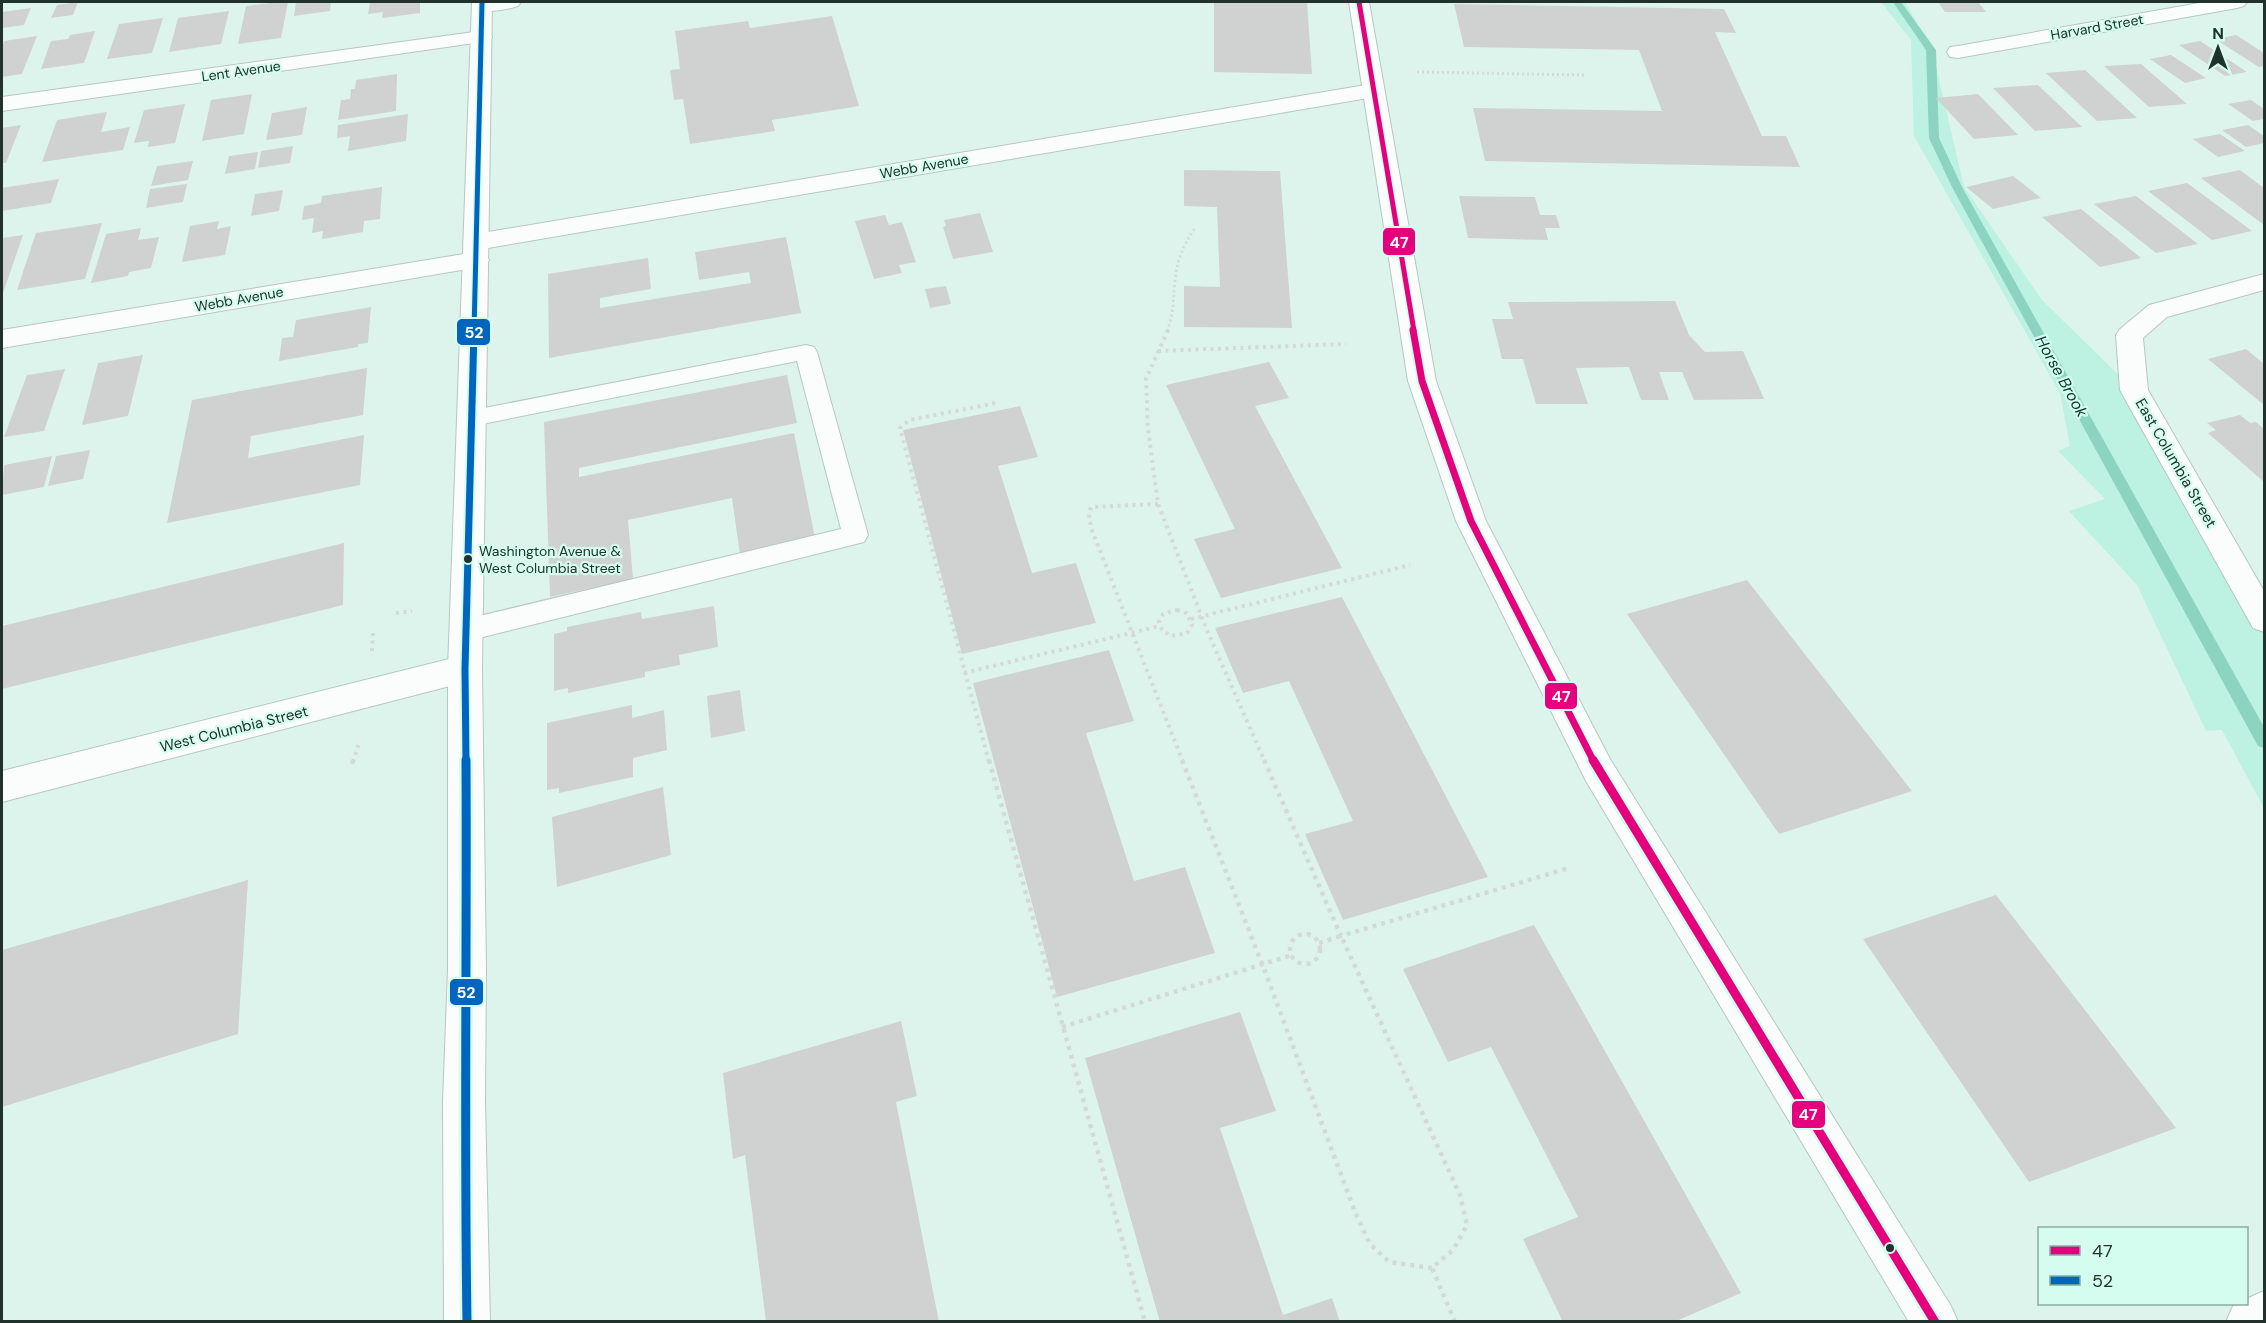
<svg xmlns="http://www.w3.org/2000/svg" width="2266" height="1323" font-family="'DM Sans',sans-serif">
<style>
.green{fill:#bdf1e2}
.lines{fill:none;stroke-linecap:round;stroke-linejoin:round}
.stream{fill:#8cd3c0;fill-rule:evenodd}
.building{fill:#cfd2d1}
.lane-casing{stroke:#b6c7c2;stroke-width:2}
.street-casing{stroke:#b6c7c2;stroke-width:2}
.secondary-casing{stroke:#b6c7c2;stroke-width:2}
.primary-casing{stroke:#b6c7c2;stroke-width:2}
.path-far2{stroke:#d4dad8;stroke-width:3;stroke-dasharray:2 3;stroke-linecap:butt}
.path-far1{stroke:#d4dad8;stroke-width:4;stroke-dasharray:3 4.5;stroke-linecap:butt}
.path{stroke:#d4dad8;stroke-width:4.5;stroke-dasharray:4 5;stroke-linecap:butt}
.lane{fill:#fafdfc;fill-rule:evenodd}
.street{fill:#fafdfc;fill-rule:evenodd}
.secondary{fill:#fafdfc;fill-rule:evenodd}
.primary{fill:#fafdfc;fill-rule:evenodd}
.bus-1-far2-casing{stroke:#d4fdf0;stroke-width:8}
.bus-1-far1-casing{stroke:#d4fdf0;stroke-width:11}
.bus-1-casing{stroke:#d4fdf0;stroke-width:14}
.bus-2-far2-casing{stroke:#d4fdf0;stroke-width:8}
.bus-2-far1-casing{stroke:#d4fdf0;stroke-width:11}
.bus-2-casing{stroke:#d4fdf0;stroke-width:14}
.bus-1-far2{stroke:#e5007d;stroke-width:5}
.bus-1-far1{stroke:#e5007d;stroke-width:7}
.bus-1{stroke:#e5007d;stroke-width:9}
.bus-2-far2{stroke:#0065bd;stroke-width:5}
.bus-2-far1{stroke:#0065bd;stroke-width:7}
.bus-2{stroke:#0065bd;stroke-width:9}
.bus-dot{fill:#21312c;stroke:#d4fdf0;stroke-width:2}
.labels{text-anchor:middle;stroke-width:4.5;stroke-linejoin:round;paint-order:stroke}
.far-street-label{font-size:14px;fill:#21312c;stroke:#d4fdf0}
.bus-label{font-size:14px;fill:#21312c;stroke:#d4fdf0;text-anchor:start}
.street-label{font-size:15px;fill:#21312c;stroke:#d4fdf0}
.water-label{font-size:16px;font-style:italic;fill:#09352b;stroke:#d4fdf0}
.line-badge{stroke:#d4fdf0;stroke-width:2}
.badge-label{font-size:16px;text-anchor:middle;font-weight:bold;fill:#fff}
</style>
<rect width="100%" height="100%" fill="#ddf4ec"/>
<!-- green -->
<polygon class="green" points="1881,2 1905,2 1932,49 1964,187 2042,300 2134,390 2264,619 2264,808 2222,730 2206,731 2137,585 2069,511 2105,499 2058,451 2070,446 2060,393 1914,136 1911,40"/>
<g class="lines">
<!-- stream -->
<polygon class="stream" points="1893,2 1901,2 1936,50 1939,138 1962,187 2264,727 2264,748 2258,746 1952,187 1929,138 1926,50"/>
</g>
<!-- building -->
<g class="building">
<polygon points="78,2 73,15 51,18 57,5"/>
<polygon points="278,2 288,2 281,38 238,44 246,6"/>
<polygon points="296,2 331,2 330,11 294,16"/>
<polygon points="370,2 420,2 420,13 382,18 383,12 368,14"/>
<polygon points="1214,2 1307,2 1312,74 1214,72"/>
<polygon points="1938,2 1978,2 1986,12 1945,12"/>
<polygon points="1454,4 1724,9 1736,33 1715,32 1762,136 1786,136 1800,167 1485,161 1473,108 1662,111 1639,50 1464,47"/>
<polygon points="31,8 24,25 2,28 2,12"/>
<polygon points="229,11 221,44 169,52 178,18"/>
<polygon points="832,16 859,106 772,120 775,131 690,144 683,99 674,100 670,70 680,69 675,31 748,21 750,28"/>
<polygon points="163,18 152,53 107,59 119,24"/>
<polygon points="95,31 84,63 41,69 51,41 68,39 70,35"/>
<polygon points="2236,35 2264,53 2264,66 2259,67 2215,39"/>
<polygon points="37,36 22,74 2,77 2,48 4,41"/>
<polygon points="2200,41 2247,72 2225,76 2179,45"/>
<polygon points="2171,55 2206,78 2185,83 2150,59"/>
<polygon points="2141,64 2187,104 2149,107 2104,66"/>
<polygon points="2085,70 2137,118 2097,121 2046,73"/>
<polygon points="397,74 396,111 338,120 341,100 350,99 351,89 355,89 356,80"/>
<polygon points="2038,85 2082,127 2035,131 1993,88"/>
<polygon points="252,94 244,134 202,141 211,100"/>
<polygon points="1978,94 2018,135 1974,139 1936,98"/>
<polygon points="2251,100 2264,109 2264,119 2253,121 2228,104"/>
<polygon points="185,104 175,143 148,147 149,141 134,143 144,110"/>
<polygon points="307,107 302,135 266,140 272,113"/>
<polygon points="107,112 101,132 130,127 123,150 42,162 57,120"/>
<polygon points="408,114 406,141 348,151 350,136 337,138 338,125"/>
<polygon points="21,125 6,163 2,163 2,128"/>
<polygon points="2248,125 2264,136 2264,143 2246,147 2222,130"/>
<polygon points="2220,134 2245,151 2218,157 2193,139"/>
<polygon points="293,146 290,163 258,168 261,151"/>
<polygon points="258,152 255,169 225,174 229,156"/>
<polygon points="193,161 188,180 151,186 157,166"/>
<polygon points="1184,170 1280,171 1292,328 1184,327 1184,286 1220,287 1217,207 1184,206"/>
<polygon points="2240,170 2264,188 2264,225 2201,178"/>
<polygon points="2013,176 2041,198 1993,209 1966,187"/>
<polygon points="59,179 51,203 2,211 2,188"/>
<polygon points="2187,183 2252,231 2212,240 2148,191"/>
<polygon points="187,184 183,202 146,208 150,189"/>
<polygon points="382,187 380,219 364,221 363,232 322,239 323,231 312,233 314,218 302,220 304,206 321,203 322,196"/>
<polygon points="283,190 279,211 251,216 255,194"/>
<polygon points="1459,196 1535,197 1540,215 1556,215 1560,228 1545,228 1548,240 1468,238"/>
<polygon points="2136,196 2198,244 2156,253 2094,204"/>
<polygon points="2081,209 2141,258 2100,267 2042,217"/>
<polygon points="980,213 993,252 953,259 943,227 946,226 944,220"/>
<polygon points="885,215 889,225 902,222 916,262 899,265 902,273 874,279 855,221"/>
<polygon points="219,221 217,229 231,226 225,255 182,262 190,226"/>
<polygon points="102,223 85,279 17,290 36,233"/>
<polygon points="141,228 138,240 159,237 151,268 129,272 128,276 91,283 106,234"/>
<polygon points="23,235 2,296 2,238"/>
<polygon points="786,237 801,313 549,358 548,274 648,258 651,289 600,298 600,308 751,283 749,272 699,280 695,252"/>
<polygon points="946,286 951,304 930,308 925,289"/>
<polygon points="1675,301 1689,335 1705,352 1743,351 1764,399 1694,400 1682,372 1659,372 1669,400 1641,400 1629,367 1576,368 1588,404 1536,404 1523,359 1502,359 1492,319 1513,319 1508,302"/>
<polygon points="371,307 368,343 358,344 358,347 279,361 282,338 293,337 296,320"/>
<polygon points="2246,349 2264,364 2264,405 2208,359"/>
<polygon points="143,355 128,416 82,425 98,363"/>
<polygon points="1269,362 1289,398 1255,406 1342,568 1221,598 1194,539 1235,529 1166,385"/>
<polygon points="367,368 363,415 251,436 248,458 364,435 360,485 167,523 192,400"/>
<polygon points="65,369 44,431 4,437 27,375"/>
<polygon points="787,375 797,423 579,468 579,477 794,433 815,538 740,555 732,498 628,520 633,579 550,597 544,422"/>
<polygon points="1020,406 1038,457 998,466 1032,573 1076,563 1096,623 962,654 903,430"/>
<polygon points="2240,415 2250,423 2256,422 2264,429 2264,482 2208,433 2216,430 2207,423"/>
<polygon points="90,450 83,479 48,486 56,456"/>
<polygon points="52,456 44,487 2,495 4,465"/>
<polygon points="344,543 343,605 2,689 2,626"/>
<polygon points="1747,580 1912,791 1779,834 1627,614"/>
<polygon points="1342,597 1488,877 1343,920 1305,834 1353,821 1289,681 1243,693 1215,628"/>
<polygon points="714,606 718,647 679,655 680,665 645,672 645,677 568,693 568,688 554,691 554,634 567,631 567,627 641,612 642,619"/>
<polygon points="1109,650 1134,721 1086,733 1134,881 1185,867 1215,953 1057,997 973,683"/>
<polygon points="740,690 745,731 711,738 707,696"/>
<polygon points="632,705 632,718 664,710 667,750 633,758 633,777 559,793 559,788 547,790 547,723"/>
<polygon points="663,787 671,855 557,887 552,817"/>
<polygon points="248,880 238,1034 2,1107 2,950"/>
<polygon points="1996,895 2176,1128 2029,1182 1863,939"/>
<polygon points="1534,925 1741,1293 1674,1322 1563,1322 1523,1239 1578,1217 1491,1047 1448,1062 1403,969"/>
<polygon points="1240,1012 1276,1111 1220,1128 1283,1315 1332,1298 1340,1322 1160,1322 1085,1058"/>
<polygon points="901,1021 917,1096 896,1102 939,1322 766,1322 745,1155 733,1159 723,1073"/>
</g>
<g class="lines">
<defs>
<polygon id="lane" points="806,345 814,347 817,352 868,535 864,542 467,641 458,638 454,630 458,622 467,619 841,529 797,361 472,426 464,424 460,418 464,412"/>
<g id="street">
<path d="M474 2H521L518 6C505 10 488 13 475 9L472 5Z"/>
<polygon points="2205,2 2247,2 2244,6 2237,8 1958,58 1950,57 1947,52 1950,47 1958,46"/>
<polygon points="481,31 488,33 492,37 488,41 2,111 2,97"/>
<polygon points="1372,84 1380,86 1383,91 1380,96 476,250 467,248 463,242 467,236 476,234"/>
<polygon points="476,252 485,254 489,260 485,266 2,348 2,330"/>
<polygon points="2264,274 2264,290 2167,317 2143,338 2148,390 2264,591 2264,632 2253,628 2120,390 2116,335 2120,329 2149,305"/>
<polygon points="465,655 477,659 482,669 477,679 2,802 2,771"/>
</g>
<g id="secondary">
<polygon points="472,2 492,2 482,669 486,969 485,1102 490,1322 444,1322 443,1102 448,969 448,669"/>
<polygon points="2264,1291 2264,1322 2226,1322 2233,1306 2246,1304 2246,1299"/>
</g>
<polygon id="primary" points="1349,2 1369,2 1436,381 1486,521 1610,759 1951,1306 1958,1322 1909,1322 1586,781 1456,521 1408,381"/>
</defs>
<!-- lane casing -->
<use href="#lane" class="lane-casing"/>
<!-- street casing -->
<use href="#street" class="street-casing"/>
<!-- secondary casing -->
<use href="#secondary" class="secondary-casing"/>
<!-- primary casing -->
<use href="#primary" class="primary-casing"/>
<!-- path-far2 -->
<g class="path-far2">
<polyline points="1417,72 1586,75"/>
<path d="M1167 331C1174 314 1173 298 1175 280 1177 260 1184 243 1196 227"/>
</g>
<!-- path-far1 -->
<g class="path-far1">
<polyline points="1168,330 1146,379 1148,429 1158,504 1206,628 1265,762"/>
<polyline points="1158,351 1346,344"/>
<polyline points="1158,504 1091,507 1089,514 1091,528 1183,762"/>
<polygon points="1177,610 1187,613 1192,625 1187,633 1171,636 1162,630 1159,622 1163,614"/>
<polyline points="396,613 412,611"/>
<polyline points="1191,619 1410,565"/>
<polyline points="372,651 373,630"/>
<polyline points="964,673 1160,626"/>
<polyline points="353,762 359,743"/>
<polyline points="989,762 900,428 909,420 996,403"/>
</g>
<!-- path -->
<g class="path">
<polyline points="989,760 1145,1322"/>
<polyline points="1182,760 1263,966 1355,1212 1370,1244 1389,1262 1432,1268"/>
<polyline points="1264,760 1341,936 1569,868"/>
<polyline points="352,764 353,760"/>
<circle cx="1305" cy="949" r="15"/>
<polyline points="1319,943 1341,936 1460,1195 1467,1225 1453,1250 1432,1268 1455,1322"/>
<polyline points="1062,1027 1292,955"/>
</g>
<!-- lane -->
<use href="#lane" class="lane"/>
<!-- street -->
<use href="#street" class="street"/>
<!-- secondary -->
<use href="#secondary" class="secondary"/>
<!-- primary -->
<use href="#primary" class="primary"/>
<defs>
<polyline id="bus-1-far2" points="1359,2 1414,331"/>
<polyline id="bus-1-far1" points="1413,330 1422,381 1471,521 1594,762"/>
<polyline id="bus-1" points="1593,760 1935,1322"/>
<polyline id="bus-2-far2" points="474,331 482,2"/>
<polyline id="bus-2-far1" points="466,762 465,669 474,330"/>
<path id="bus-2" d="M466 760C467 948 464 1135 467 1322"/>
</defs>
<!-- bus-1-far2 casing -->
<use href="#bus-1-far2" class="bus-1-far2-casing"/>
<!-- bus-1-far1 casing -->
<use href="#bus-1-far1" class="bus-1-far1-casing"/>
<!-- bus-1 casing -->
<use href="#bus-1" class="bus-1-casing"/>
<!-- bus-2-far2 casing -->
<use href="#bus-2-far2" class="bus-2-far2-casing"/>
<!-- bus-2-far1 casing -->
<use href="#bus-2-far1" class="bus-2-far1-casing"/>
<!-- bus-2 casing -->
<use href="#bus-2" class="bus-2-casing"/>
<!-- bus-1-far2 -->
<use href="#bus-1-far2" class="bus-1-far2"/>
<!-- bus-1-far1 -->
<use href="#bus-1-far1" class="bus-1-far1"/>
<!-- bus-1 -->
<use href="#bus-1" class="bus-1"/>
<!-- bus-2-far2 -->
<use href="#bus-2-far2" class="bus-2-far2"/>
<!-- bus-2-far1 -->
<use href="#bus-2-far1" class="bus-2-far1"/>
<!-- bus-2 -->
<use href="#bus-2" class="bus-2"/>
</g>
<!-- markers -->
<g class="bus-dot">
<circle cx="468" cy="559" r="5"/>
<circle cx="1890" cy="1248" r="5"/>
</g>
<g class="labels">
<!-- far-street labels -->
<g class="far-street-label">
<text transform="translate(2097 27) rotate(-10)" y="5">Harvard Street</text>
<text transform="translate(241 71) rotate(-8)" y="5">Lent Avenue</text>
<text transform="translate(924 166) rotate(-10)" y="5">Webb Avenue</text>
<text transform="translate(239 299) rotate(-10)" y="5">Webb Avenue</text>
</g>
<!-- bus labels -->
<g class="bus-label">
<text x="479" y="556">Washington Avenue &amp;<tspan x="479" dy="17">West Columbia Street</tspan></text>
</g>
<!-- street labels -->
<g class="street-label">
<text transform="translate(2176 463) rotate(60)" y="5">East Columbia Street</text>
<text transform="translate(234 729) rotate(-14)" y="5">West Columbia Street</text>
</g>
<!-- water labels -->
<g class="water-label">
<text transform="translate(2062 376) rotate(61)" y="6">Horse Brook</text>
</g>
</g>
<g class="line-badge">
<rect x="1382" y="227" width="34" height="29" rx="6" fill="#e5007d"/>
<rect x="456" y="318" width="35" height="28" rx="6" fill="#0065bd"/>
<rect x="1544" y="682" width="34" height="28" rx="6" fill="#e5007d"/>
<rect x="449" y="978" width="35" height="28" rx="6" fill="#0065bd"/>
<rect x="1791" y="1100" width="35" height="29" rx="6" fill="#e5007d"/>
</g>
<g class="badge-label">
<text x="1399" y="248">47</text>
<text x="474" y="338">52</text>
<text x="1561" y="702">47</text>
<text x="466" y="998">52</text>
<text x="1808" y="1120">47</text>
</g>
<!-- border -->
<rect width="2266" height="1323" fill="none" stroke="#21312c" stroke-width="6"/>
<!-- legend -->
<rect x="2038" y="1227" width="210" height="78" fill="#d4fdf0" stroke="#8caba2" stroke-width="1.5"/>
<rect x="2050" y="1246" width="30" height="9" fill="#e5007d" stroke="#8caba2" stroke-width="1.5"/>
<text x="2092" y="1257" font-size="18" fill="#21312c">47</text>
<rect x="2050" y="1276" width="30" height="9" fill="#0065bd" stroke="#8caba2" stroke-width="1.5"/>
<text x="2092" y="1287" font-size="18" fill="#21312c">52</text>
<!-- north arrow -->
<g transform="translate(2218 48)" stroke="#d4fdf0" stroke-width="4.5" paint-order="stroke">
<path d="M0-4.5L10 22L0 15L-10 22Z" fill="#21312c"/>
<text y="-9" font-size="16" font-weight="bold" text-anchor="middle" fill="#21312c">N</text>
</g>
</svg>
